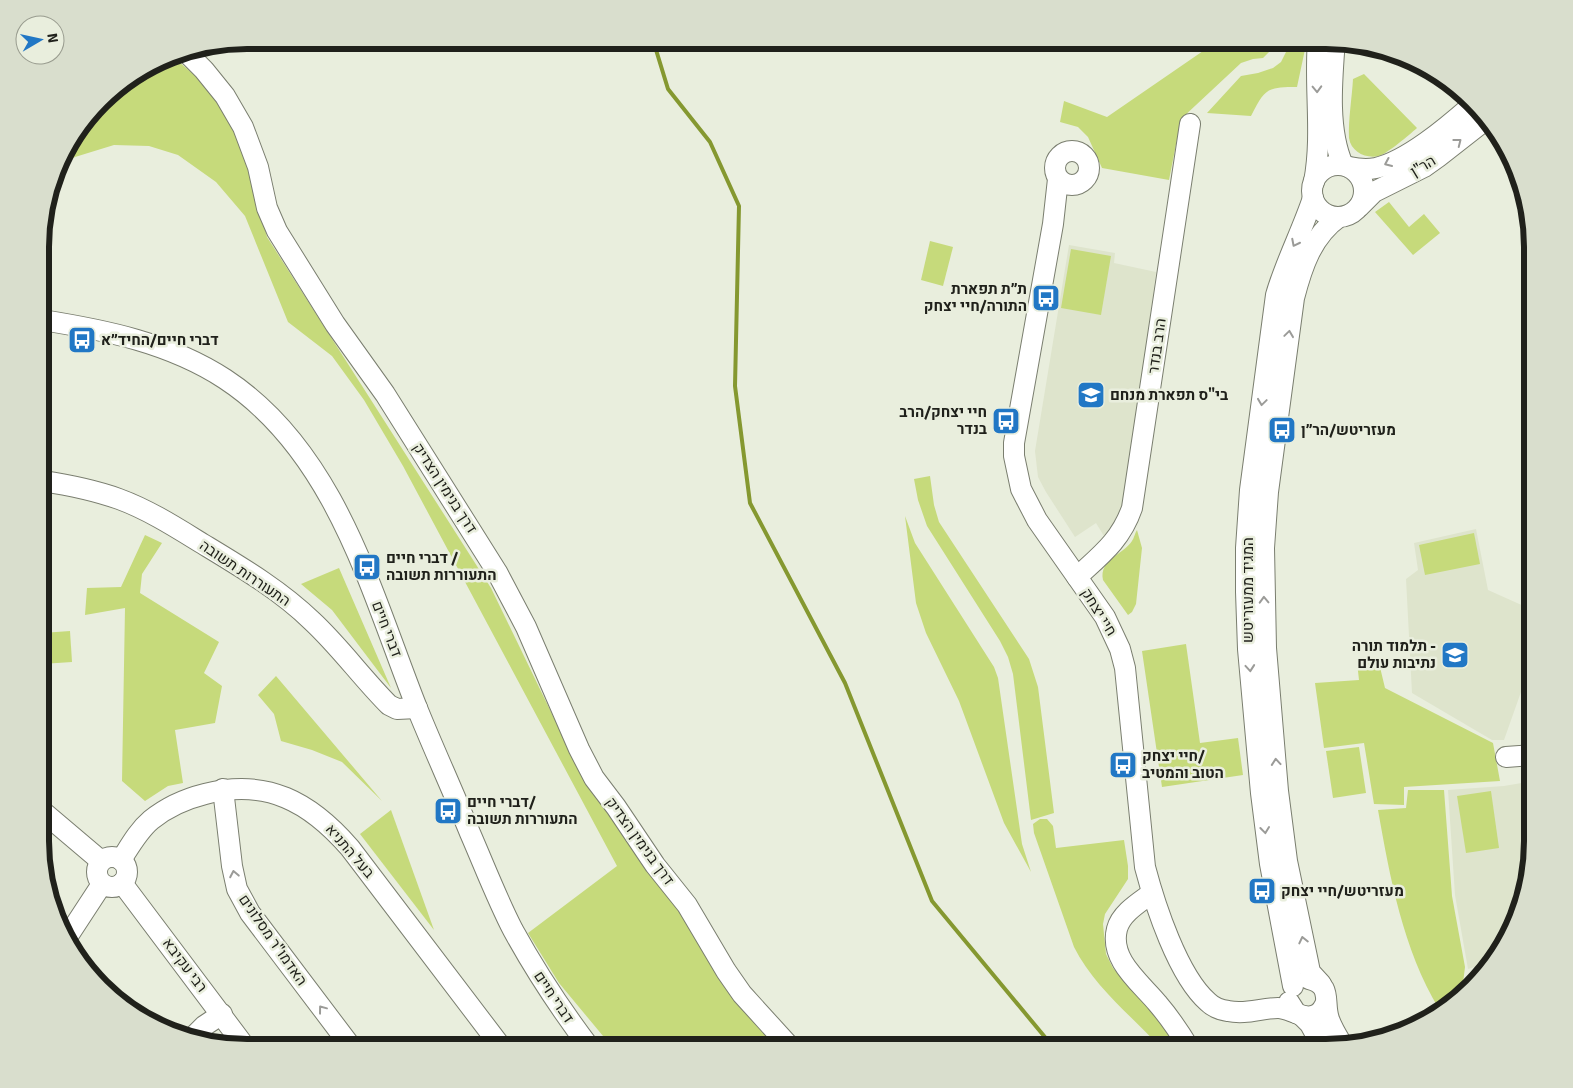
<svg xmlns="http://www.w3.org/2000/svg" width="1573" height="1088" font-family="Signika,Heebo,sans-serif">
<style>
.built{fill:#dee4cc}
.green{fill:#c6da7b}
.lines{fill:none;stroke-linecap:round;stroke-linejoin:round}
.stream{stroke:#859830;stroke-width:4}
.minor-casing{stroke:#7a7e6f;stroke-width:22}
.minor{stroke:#fff;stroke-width:20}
.oneway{stroke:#9b9b98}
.labels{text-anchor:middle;stroke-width:5;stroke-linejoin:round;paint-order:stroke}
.street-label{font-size:15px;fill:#20211b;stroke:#e9eedd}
.poi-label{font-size:15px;font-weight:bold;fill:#20211b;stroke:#e9eedd;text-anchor:start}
.rim{fill:none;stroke:#20211b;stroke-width:6}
</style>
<rect width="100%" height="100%" fill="#e9eedd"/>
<!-- built -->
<g class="built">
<polygon points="1069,245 1115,253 1114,263 1156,272 1128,491 1124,508 1113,528 1104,536 1096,523 1075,537 1046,492 1038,477 1035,451"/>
<polygon points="1476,529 1488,590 1533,610 1533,658 1504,740 1492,740 1412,693 1406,579 1418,570 1414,543"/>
<polygon points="1533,781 1533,854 1522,908 1494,961 1468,969 1455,895 1448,790 1504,786"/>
</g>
<!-- green -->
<g class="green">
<polygon points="1219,40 1277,40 1275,46 1263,58 1253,59 1241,63 1181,119 1169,180 1102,168 1088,137 1078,127 1060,122 1064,101 1107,117"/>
<path d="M1292 40H1307L1297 87C1266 87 1265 89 1251 116L1207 113 1241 76 1258 73 1273 68 1281 62Z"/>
<polygon points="171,55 200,80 231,120 246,155 267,237 491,588 582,776 688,924 715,970 776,1048 613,1048 559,983 528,933 617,866 403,466 364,400 332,356 288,322 245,216 216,182 178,155 149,146 114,145 75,157 58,166 61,155 110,92"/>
<path d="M1364 74 1417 128C1409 135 1388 153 1379 156 1366 159 1351 152 1349 138 1348 121 1352 97 1353 79Z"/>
<polygon points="1389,202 1409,227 1424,214 1440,233 1413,255 1375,212"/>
<polygon points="930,241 953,247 943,286 921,280"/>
<polygon points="1071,249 1111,256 1101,315 1061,308"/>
<polygon points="930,476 934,505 939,522 1029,659 1038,687 1054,813 1031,820 1013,674 1008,657 1000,641 927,526 918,500 914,479"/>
<polygon points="905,516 915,543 994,667 998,678 1022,844 1031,872 1004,823 959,701 926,633 916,603"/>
<path d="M1137 530 1142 548 1136 604 1132 612 1128 615 1103 580C1099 559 1123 555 1132 541 1134 538 1135 533 1137 530Z"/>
<polygon points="1474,533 1480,564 1425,575 1419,545"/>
<polygon points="145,535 162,543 142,574 140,593 219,642 204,673 222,686 215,723 175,730 183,783 168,786 145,801 122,781 125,608 85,615 87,588 121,587"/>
<polygon points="339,568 391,688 332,610 301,584"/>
<polygon points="70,631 72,662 42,664 42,633"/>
<polygon points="1186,644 1200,743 1238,738 1243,775 1162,787 1142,651"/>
<polygon points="1357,662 1379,663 1385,688 1493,743 1500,781 1404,787 1404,805 1374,804 1364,743 1324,748 1315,683 1359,680"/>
<polygon points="276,676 382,801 342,762 312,750 281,741 274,714 258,695"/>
<polygon points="1359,747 1366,793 1333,798 1326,751"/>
<path d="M1408 790H1444L1452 896 1465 967 1462 991 1439 1009C1403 949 1390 878 1378 810L1406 808Z"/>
<polygon points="1491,791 1499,848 1466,853 1457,796"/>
<polygon points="391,810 434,930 360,834"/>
<path d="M1040 819H1047L1053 826 1056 848 1124 840 1128 866V879L1105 914 1103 924 1106 954 1113 968 1158 1018 1178 1048H1161C1132 1016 1094 987 1074 947L1034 833 1033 824Z"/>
</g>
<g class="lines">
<!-- stream -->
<polyline class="stream" points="653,40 668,89 710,142 739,206 735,386 750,503 845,683 932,901 1054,1048"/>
<defs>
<g id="minor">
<path d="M1335 40C1332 79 1327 129 1343 165"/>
<polyline points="186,52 204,70 225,96 243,127 258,167 267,208 277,231 335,324 385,394 497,572 526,627 579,749 594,778 616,807 655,865 687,905 726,971 742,994 791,1048"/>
<circle cx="1072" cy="168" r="17"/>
<circle cx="1338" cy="191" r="26"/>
<path d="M1349 167C1358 169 1367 170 1376 168 1407 161 1447 127 1471 106"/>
<path d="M1058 179 1053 224 1014 443V456L1021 489 1037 520 1105 617 1120 649 1125 668 1145 867C1155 905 1178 976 1208 1002 1213 1007 1221 1010 1228 1011 1246 1015 1261 1008 1278 1008 1284 1008 1290 1011 1296 1013"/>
<path d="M1314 182C1323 135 1314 87 1318 40"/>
<polyline points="1359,207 1374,192 1424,167 1438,157 1484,121"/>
<path d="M42 320C105 330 170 343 225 379 336 452 371 592 417 708 434 750 453 791 470 833 484 865 497 899 513 930 536 972 562 1011 590 1048"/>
<path d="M42 481C69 485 94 490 119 499 149 510 177 528 203 544 241 567 280 590 312 621 340 647 362 678 389 705L397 709 417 708"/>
<path d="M1077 577C1101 555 1121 540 1132 508L1190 124"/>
<polyline points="1506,757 1533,755"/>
<polyline points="223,789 232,866 237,889 250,913 352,1048"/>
<polyline points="42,811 101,861"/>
<circle cx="112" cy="872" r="15"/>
<path d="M121 860C130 846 138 831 151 820 167 807 185 799 205 794 267 778 310 802 350 848L502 1048"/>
<polyline points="122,883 246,1048"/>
<path d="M1152 893C1140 902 1121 913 1117 929 1109 960 1141 983 1158 1004 1170 1018 1180 1033 1189 1048"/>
<polyline points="66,939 102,884"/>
<path d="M1309 979C1333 985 1323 1002 1329 1019 1332 1028 1337 1036 1342 1044"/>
<path d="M1321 984 1310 972 1308 962 1287 861 1278 791 1266 648 1264 548 1268 492 1294 298C1302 267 1312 236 1339 217"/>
<path d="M1293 986 1270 864 1261 793 1248 649 1246 592V548L1250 490 1276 295C1286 261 1302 231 1313 198"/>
<path d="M1289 1002 1296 1013C1310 1020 1321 1016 1326 1002"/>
<polyline points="1302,1016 1310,1024 1323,1048"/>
<polyline points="191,1039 204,1026 222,1014"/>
</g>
</defs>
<!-- minor casing -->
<use href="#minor" class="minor-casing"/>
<!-- minor -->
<use href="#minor" class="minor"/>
</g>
<!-- one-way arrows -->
<defs><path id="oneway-chevron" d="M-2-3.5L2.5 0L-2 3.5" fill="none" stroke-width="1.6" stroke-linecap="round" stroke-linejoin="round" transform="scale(1.25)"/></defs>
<g class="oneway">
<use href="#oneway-chevron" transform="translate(1317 89) rotate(88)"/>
<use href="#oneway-chevron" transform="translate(1458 142) rotate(-38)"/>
<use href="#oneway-chevron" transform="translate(1388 163) rotate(156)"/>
<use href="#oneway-chevron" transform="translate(1295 243) rotate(117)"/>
<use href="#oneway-chevron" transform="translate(1289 334) rotate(-82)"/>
<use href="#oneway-chevron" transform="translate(1262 402) rotate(98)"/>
<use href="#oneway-chevron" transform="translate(1264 600) rotate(-92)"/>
<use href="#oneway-chevron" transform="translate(1250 668) rotate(85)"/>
<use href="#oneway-chevron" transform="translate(1276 762) rotate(-95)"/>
<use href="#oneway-chevron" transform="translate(1265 830) rotate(83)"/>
<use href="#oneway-chevron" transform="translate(234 874) rotate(-101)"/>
<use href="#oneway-chevron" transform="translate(1303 940) rotate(-103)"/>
<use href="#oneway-chevron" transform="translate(322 1009) rotate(-127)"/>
</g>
<!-- icons -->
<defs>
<symbol id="bus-square" viewBox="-11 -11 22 22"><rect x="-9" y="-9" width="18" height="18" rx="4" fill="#2177c5" stroke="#e9eedd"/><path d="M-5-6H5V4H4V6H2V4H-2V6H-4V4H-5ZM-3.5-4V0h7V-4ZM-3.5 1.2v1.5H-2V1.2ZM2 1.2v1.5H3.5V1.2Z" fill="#fff"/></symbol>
<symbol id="school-square" viewBox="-11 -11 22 22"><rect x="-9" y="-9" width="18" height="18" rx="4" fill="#2177c5" stroke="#e9eedd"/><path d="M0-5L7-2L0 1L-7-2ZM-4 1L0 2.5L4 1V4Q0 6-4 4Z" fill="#fff"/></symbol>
</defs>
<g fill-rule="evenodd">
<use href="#bus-square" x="1030" y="282" width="32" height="32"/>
<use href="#bus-square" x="66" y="324" width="32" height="32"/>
<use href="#school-square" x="1075" y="379" width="32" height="32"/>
<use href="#bus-square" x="990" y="405" width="32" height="32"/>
<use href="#bus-square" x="1266" y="414" width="32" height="32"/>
<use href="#bus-square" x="351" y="551" width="32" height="32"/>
<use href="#school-square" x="1439" y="639" width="32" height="32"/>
<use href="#bus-square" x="1107" y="749" width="32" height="32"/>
<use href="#bus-square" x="432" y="795" width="32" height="32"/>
<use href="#bus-square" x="1246" y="875" width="32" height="32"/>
</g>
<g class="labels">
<!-- street labels -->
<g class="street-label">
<text transform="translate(1423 166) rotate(-31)" y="5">הר"ן</text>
<text transform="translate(1157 346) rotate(-82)" y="5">הרב בנדר</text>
<text transform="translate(445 488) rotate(57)" y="5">דרך בנימין הצדיק</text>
<text transform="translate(245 573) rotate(34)" y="5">התעוררות תשובה</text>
<text transform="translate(1248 590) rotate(-90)" y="5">המגיד ממעזריטש</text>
<text transform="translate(1099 612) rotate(58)" y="5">חיי יצחק</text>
<text transform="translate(387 629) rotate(69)" y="5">דברי חיים</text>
<text transform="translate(640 841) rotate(54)" y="5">דרך בנימין הצדיק</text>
<text transform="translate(350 851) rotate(49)" y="5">בעל התניא</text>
<text transform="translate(273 940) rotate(55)" y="5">האדמו"ר מסלונים</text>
<text transform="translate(185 965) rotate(53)" y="5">רבי עקיבא</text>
<text transform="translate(554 997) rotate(56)" y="5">דברי חיים</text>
</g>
<!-- poi labels -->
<g class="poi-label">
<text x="1027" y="294" text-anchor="end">ת״ת תפארת<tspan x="1027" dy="17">התורה/חיי יצחק</tspan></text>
<text x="101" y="345">דברי חיים/החיד״א</text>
<text x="1110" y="400">בי"ס תפארת מנחם</text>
<text x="987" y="417" text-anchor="end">חיי יצחק/הרב<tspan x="987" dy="17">בנדר</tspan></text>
<text x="1301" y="435">מעזריטש/הר״ן</text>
<text x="386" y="563">דברי חיים /<tspan x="386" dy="17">התעוררות תשובה</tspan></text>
<text x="1436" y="651" text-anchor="end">תלמוד תורה -<tspan x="1436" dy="17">נתיבות עולם</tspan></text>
<text x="1142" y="761">חיי יצחק/<tspan x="1142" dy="17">הטוב והמטיב</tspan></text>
<text x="467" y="807">דברי חיים/<tspan x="467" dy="17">התעוררות תשובה</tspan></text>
<text x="1281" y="896">מעזריטש/חיי יצחק</text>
</g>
</g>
<!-- crop -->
<path d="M0 0H1573V1088H0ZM247 49H1326A198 198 0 0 1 1524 247V841A198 198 0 0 1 1326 1039H247A198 198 0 0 1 49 841V247A198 198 0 0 1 247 49Z" fill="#d9decd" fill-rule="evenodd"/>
<path class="rim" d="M247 49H1326A198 198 0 0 1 1524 247V841A198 198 0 0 1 1326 1039H247A198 198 0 0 1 49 841V247A198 198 0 0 1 247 49Z"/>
<!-- north arrow -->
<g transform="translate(40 40) rotate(81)"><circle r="24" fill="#e9eedd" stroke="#999c8f"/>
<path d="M0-4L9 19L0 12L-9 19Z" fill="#2177c5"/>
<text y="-8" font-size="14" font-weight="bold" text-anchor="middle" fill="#20211b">N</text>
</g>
</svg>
